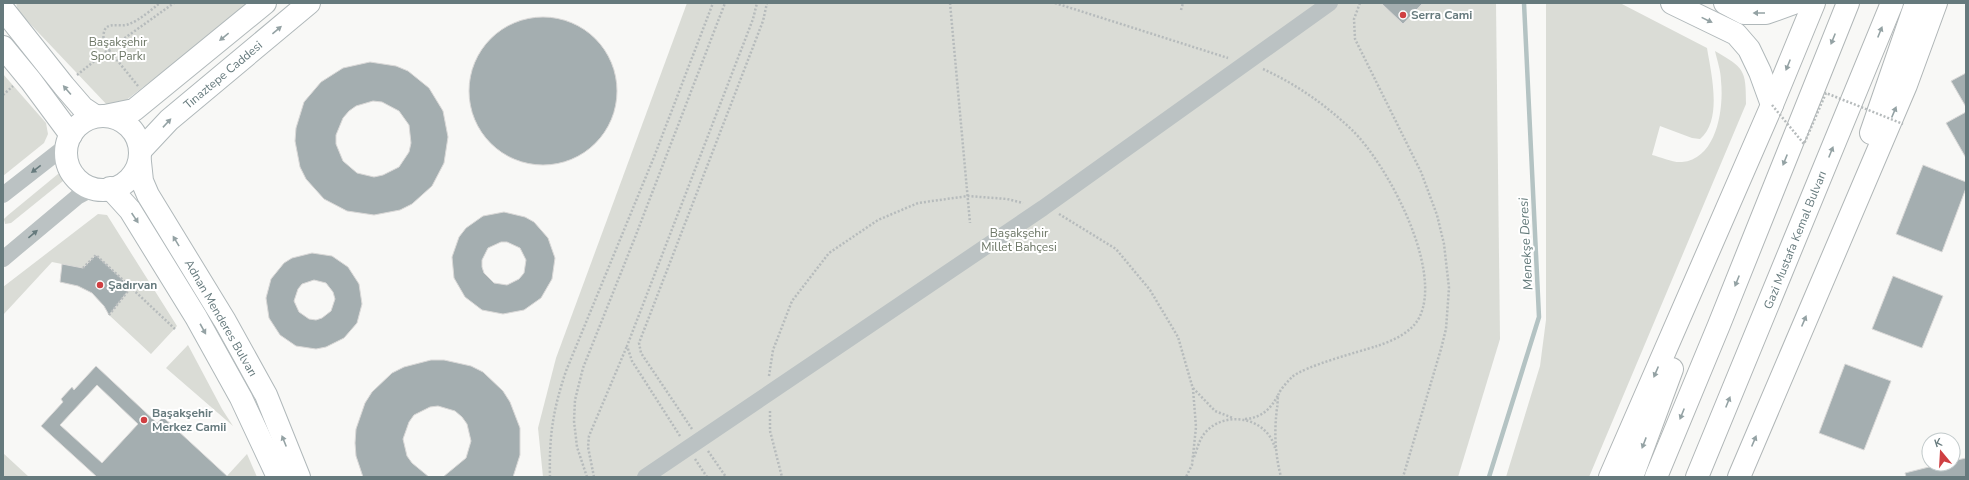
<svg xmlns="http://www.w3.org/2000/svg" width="1969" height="480" font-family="'Nunito Sans',sans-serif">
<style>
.green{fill:#dadcd6}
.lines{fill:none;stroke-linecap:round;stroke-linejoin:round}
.stream{stroke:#b4c3c3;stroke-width:4.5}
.building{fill:#a4aeb0;stroke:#dad9d8;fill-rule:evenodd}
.secondary-casing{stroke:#b0b8ba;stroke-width:24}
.highway-casing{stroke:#b0b6b7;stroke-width:24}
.path{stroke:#b6bbbc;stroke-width:2.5;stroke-dasharray:2 2;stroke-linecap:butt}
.street{stroke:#bbc2c3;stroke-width:16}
.secondary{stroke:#fff;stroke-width:22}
.highway{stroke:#fff;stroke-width:22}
.path-bridge{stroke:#b6bbbc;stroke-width:2.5;stroke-dasharray:2 2;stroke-linecap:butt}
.oneway{fill:#94a2a4}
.oneway2{fill:#667a7d}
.poi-dot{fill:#cf3f42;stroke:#fff;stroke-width:1.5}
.labels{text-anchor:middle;stroke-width:4;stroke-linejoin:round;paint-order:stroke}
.poi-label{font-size:12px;font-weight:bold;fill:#667a7d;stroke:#fff;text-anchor:start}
.park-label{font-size:12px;fill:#6c7665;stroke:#fff}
.street-label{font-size:12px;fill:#667a7d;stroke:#fff}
.water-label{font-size:13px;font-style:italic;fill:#617878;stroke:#fff}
</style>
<rect width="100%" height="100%" fill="#f8f8f6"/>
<!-- green -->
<g class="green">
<polygon points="16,3 252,3 116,108 110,108 18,11"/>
<polygon points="687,3 1496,3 1500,339 1458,477 543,477 538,428 556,358"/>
<path d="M1546 3H1620L1707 48C1711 73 1723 120 1700 139L1692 138 1660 126 1652 155C1661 157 1673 163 1682 162 1717 159 1724 108 1721 81 1721 71 1717 60 1715 51 1744 68 1746 69 1746 104L1589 477H1506L1540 366 1546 320Z"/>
<polygon points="3,74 46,123 48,134 44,143 3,176"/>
<polygon points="63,173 65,176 63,181 11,223 5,224 4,219 7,216 58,174"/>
<polygon points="98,214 107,215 177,326 151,354 109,315 104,306 92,293 78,286 60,282 62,264 52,262 3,315 3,287"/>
<polygon points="188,345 222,409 233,426 166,368"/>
<polygon points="3,453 29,477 3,477"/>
<polygon points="247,454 257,477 226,477"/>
</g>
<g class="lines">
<!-- stream -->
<polyline class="stream" points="1489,477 1539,317 1524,3"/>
</g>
<!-- building -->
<g class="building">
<polygon points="1381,3 1423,3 1403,24"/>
<circle cx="543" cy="91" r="74"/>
<path d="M370 62 396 66 408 71 429 88 443 111 448 137 444 163 432 186 412 204 400 210 374 215 347 211 324 199 306 179 300 167 295 141 296 128 304 102 321 82 343 68ZM373 101 382 102 399 111 409 125 411 143 409 152 399 167 383 175 374 177 357 173 343 161 336 144V135L343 118 349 111 356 106Z"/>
<polygon points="1966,73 1966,107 1951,81"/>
<polygon points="1966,112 1966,158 1946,123"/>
<polygon points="1923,165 1966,182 1966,188 1942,252 1896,234"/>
<path d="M504 212 525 217 534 222 548 238 555 258 552 279 541 298 524 310 503 314 482 310 465 297 454 278 452 257 459 237 466 228 483 216ZM501 242H507L520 248 526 260 524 273 519 279 507 285 494 283 484 273 482 267V260L488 248Z"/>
<path d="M312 253 332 256 348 267 359 284 362 304 357 323 344 338 326 347 316 349 296 346 280 335 269 318 266 298 271 279 284 263 292 258ZM314 280 326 283 333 292 335 299 331 311 322 318 316 320 309 319 299 312 294 301 298 289 302 284Z"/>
<polygon points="96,255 124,281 128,291 109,315 104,306 92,293 78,286 60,282 62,264 83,268"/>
<polygon points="1893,276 1943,296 1922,348 1872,329"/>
<polygon points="431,360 444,360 471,366 483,372 503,391 510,402 520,428 520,455 513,477 443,477 466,458 471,441 467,424 462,417 455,411 438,406 430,407 414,415 409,422 403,439 407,456 412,463 429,477 363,477 356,456 355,443 356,429 365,403 372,392 392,373 404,367"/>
<polygon points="1845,364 1891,381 1864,450 1819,433"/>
<path d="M96 366 157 423 163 417 228 477H97L41 426 63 402 61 399 72 387 74 390ZM97 385 138 424 102 463 60 425Z"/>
<polygon points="1966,458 1966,477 1906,477 1905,473 1941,464 1953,464 1953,461"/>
</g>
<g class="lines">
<defs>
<g id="secondary">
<polyline points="1672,3 1736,34 1749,49 1760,72 1772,105"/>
<polyline points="1725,3 1744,13 1766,13 1794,3"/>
<polyline points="3,9 64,86 83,108 95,116"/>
<polyline points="3,47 31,81 71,135"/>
<polyline points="105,116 134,110 265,3"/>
<circle cx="103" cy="153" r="37"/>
<polyline points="140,151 169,120 309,3"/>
<polyline points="140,162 142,181 148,195 225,321 266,395 299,477"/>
<polyline points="110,188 130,210 196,317 241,398 278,477"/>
</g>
<g id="highway">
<polyline points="1871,133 1916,3"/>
<polyline points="1610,477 1772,105 1814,3"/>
<polyline points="1632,477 1672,369"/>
<polyline points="1656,477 1719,325 1848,3"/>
<polyline points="1697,477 1892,3"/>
<polyline points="1739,477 1906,85 1936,3"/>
</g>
</defs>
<!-- secondary casing -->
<use href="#secondary" class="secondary-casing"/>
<!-- highway casing -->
<use href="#highway" class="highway-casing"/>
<!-- path -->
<g class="path">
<polyline points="950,3 970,223"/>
<polyline points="1055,3 1228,58"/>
<polyline points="1360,3 1354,19 1355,39 1421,172 1437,215 1444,244 1449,288 1446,329 1441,349 1403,477"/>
<polyline points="1181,10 1183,3"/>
<path d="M1263 69C1296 84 1326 105 1352 130 1387 164 1444 270 1419 318 1411 333 1392 341 1377 346 1358 352 1305 366 1292 377 1288 381 1281 389 1279 393 1277 398 1278 404 1277 408 1274 432 1275 454 1281 477"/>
<polyline points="77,75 108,50 174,3"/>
<path d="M138 86 104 44C100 16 119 29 129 24 140 20 151 10 160 3"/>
<polyline points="3,95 13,86"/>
<polyline points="1059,214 1116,249 1150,290 1178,337 1193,389 1196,427 1192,465 1186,477"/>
<polyline points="83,268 96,255 124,281 128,291 109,315"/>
<polyline points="124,281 175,329"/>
<polyline points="769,376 773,350 792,301 829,253 878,220 918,203 968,196 1007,199 1023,203"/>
<polyline points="1193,388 1215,411 1233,418"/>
<polyline points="770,411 770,431 782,477"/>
<path d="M1245 419C1261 418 1271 409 1278 395"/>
<polyline points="692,429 641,353 639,343 763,21 767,3"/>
<polyline points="680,436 632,361 627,346 753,19 757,3"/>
<polyline points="708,451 726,477"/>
<path d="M1194 457C1197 450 1199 440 1204 434 1224 409 1267 417 1275 448"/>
<polyline points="695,459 707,477"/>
<path d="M550 477C549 435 553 410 566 371L654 157 713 3"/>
<polyline points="587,477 577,447 574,421 575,400 583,368 634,240 725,3"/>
<polyline points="594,477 588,447 589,436 627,346"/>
</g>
<!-- street -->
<g class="street">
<polyline points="3,195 67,145"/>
<polyline points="3,259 77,197 92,189"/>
<polyline points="645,477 1043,208 1330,3"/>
</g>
<!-- secondary -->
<use href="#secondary" class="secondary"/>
<!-- highway -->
<use href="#highway" class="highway"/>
<!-- path-bridge -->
<polyline class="path-bridge" points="1772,105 1804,144 1826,93 1903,124"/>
</g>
<!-- one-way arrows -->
<defs><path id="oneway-solid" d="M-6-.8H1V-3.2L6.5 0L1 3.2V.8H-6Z"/></defs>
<g class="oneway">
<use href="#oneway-solid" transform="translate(1759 13) rotate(-180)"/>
<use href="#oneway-solid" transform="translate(1707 20) rotate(26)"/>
<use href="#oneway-solid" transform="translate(277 30) rotate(-40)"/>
<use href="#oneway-solid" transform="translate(1880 32) rotate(-68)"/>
<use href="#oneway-solid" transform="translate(224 37) rotate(141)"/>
<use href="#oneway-solid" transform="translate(1833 39) rotate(112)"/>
<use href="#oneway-solid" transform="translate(1788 65) rotate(112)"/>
<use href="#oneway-solid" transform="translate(67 90) rotate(-131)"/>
<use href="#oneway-solid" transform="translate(1894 112) rotate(-67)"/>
<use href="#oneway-solid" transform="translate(167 123) rotate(-47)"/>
<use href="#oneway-solid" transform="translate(1831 152) rotate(-68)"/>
<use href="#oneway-solid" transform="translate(1785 160) rotate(112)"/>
<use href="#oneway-solid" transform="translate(135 218) rotate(56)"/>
<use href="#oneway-solid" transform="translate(176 241) rotate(-121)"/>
<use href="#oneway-solid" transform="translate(1737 281) rotate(112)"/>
<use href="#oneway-solid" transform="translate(1804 321) rotate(-67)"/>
<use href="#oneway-solid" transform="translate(203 329) rotate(61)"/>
<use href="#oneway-solid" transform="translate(1656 372) rotate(113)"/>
<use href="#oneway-solid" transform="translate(1728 402) rotate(-68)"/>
<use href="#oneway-solid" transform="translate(1682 414) rotate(112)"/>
<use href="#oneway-solid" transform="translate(284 441) rotate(-112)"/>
<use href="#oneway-solid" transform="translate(1754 441) rotate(-67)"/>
<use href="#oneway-solid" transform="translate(1644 443) rotate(111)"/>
</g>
<g class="oneway2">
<use href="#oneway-solid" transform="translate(36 169) rotate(142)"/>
<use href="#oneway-solid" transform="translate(33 234) rotate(-40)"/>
</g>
<!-- markers -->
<g class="poi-dot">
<circle cx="1403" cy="15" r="4"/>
<circle cx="100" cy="285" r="4"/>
<circle cx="144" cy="420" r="4"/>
</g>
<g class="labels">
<!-- poi labels -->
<g class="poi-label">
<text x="1411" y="19">Serra Cami</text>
<text x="108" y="289">Şadırvan</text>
<text x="152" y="417">Başakşehir<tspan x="152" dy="14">Merkez Camii</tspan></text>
</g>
<!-- park labels -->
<g class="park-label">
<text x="118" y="46">Başakşehir<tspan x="118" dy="14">Spor Parkı</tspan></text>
<text x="1019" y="237">Başakşehir<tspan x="1019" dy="14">Millet Bahçesi</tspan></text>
</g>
<!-- street labels -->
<g class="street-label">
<text transform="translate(223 75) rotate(-40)" y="4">Tınaztepe Caddesi</text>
<text transform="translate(1795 240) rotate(-68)" y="4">Gazi Mustafa Kemal Bulvarı</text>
<text transform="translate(221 318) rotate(60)" y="4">Adnan Menderes Bulvarı</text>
</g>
<!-- water labels -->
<g class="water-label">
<text transform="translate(1525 244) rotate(-93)" y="5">Menekşe Deresi</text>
</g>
</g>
<!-- border -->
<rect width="1969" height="480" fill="none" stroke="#667a7d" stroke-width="8"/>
<!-- north arrow -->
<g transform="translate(1941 452) rotate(342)"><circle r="19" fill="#ffffff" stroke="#c2cacb"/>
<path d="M0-3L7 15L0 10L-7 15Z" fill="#cf3f42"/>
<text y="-6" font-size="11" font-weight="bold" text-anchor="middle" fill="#667a7d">K</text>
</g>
</svg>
